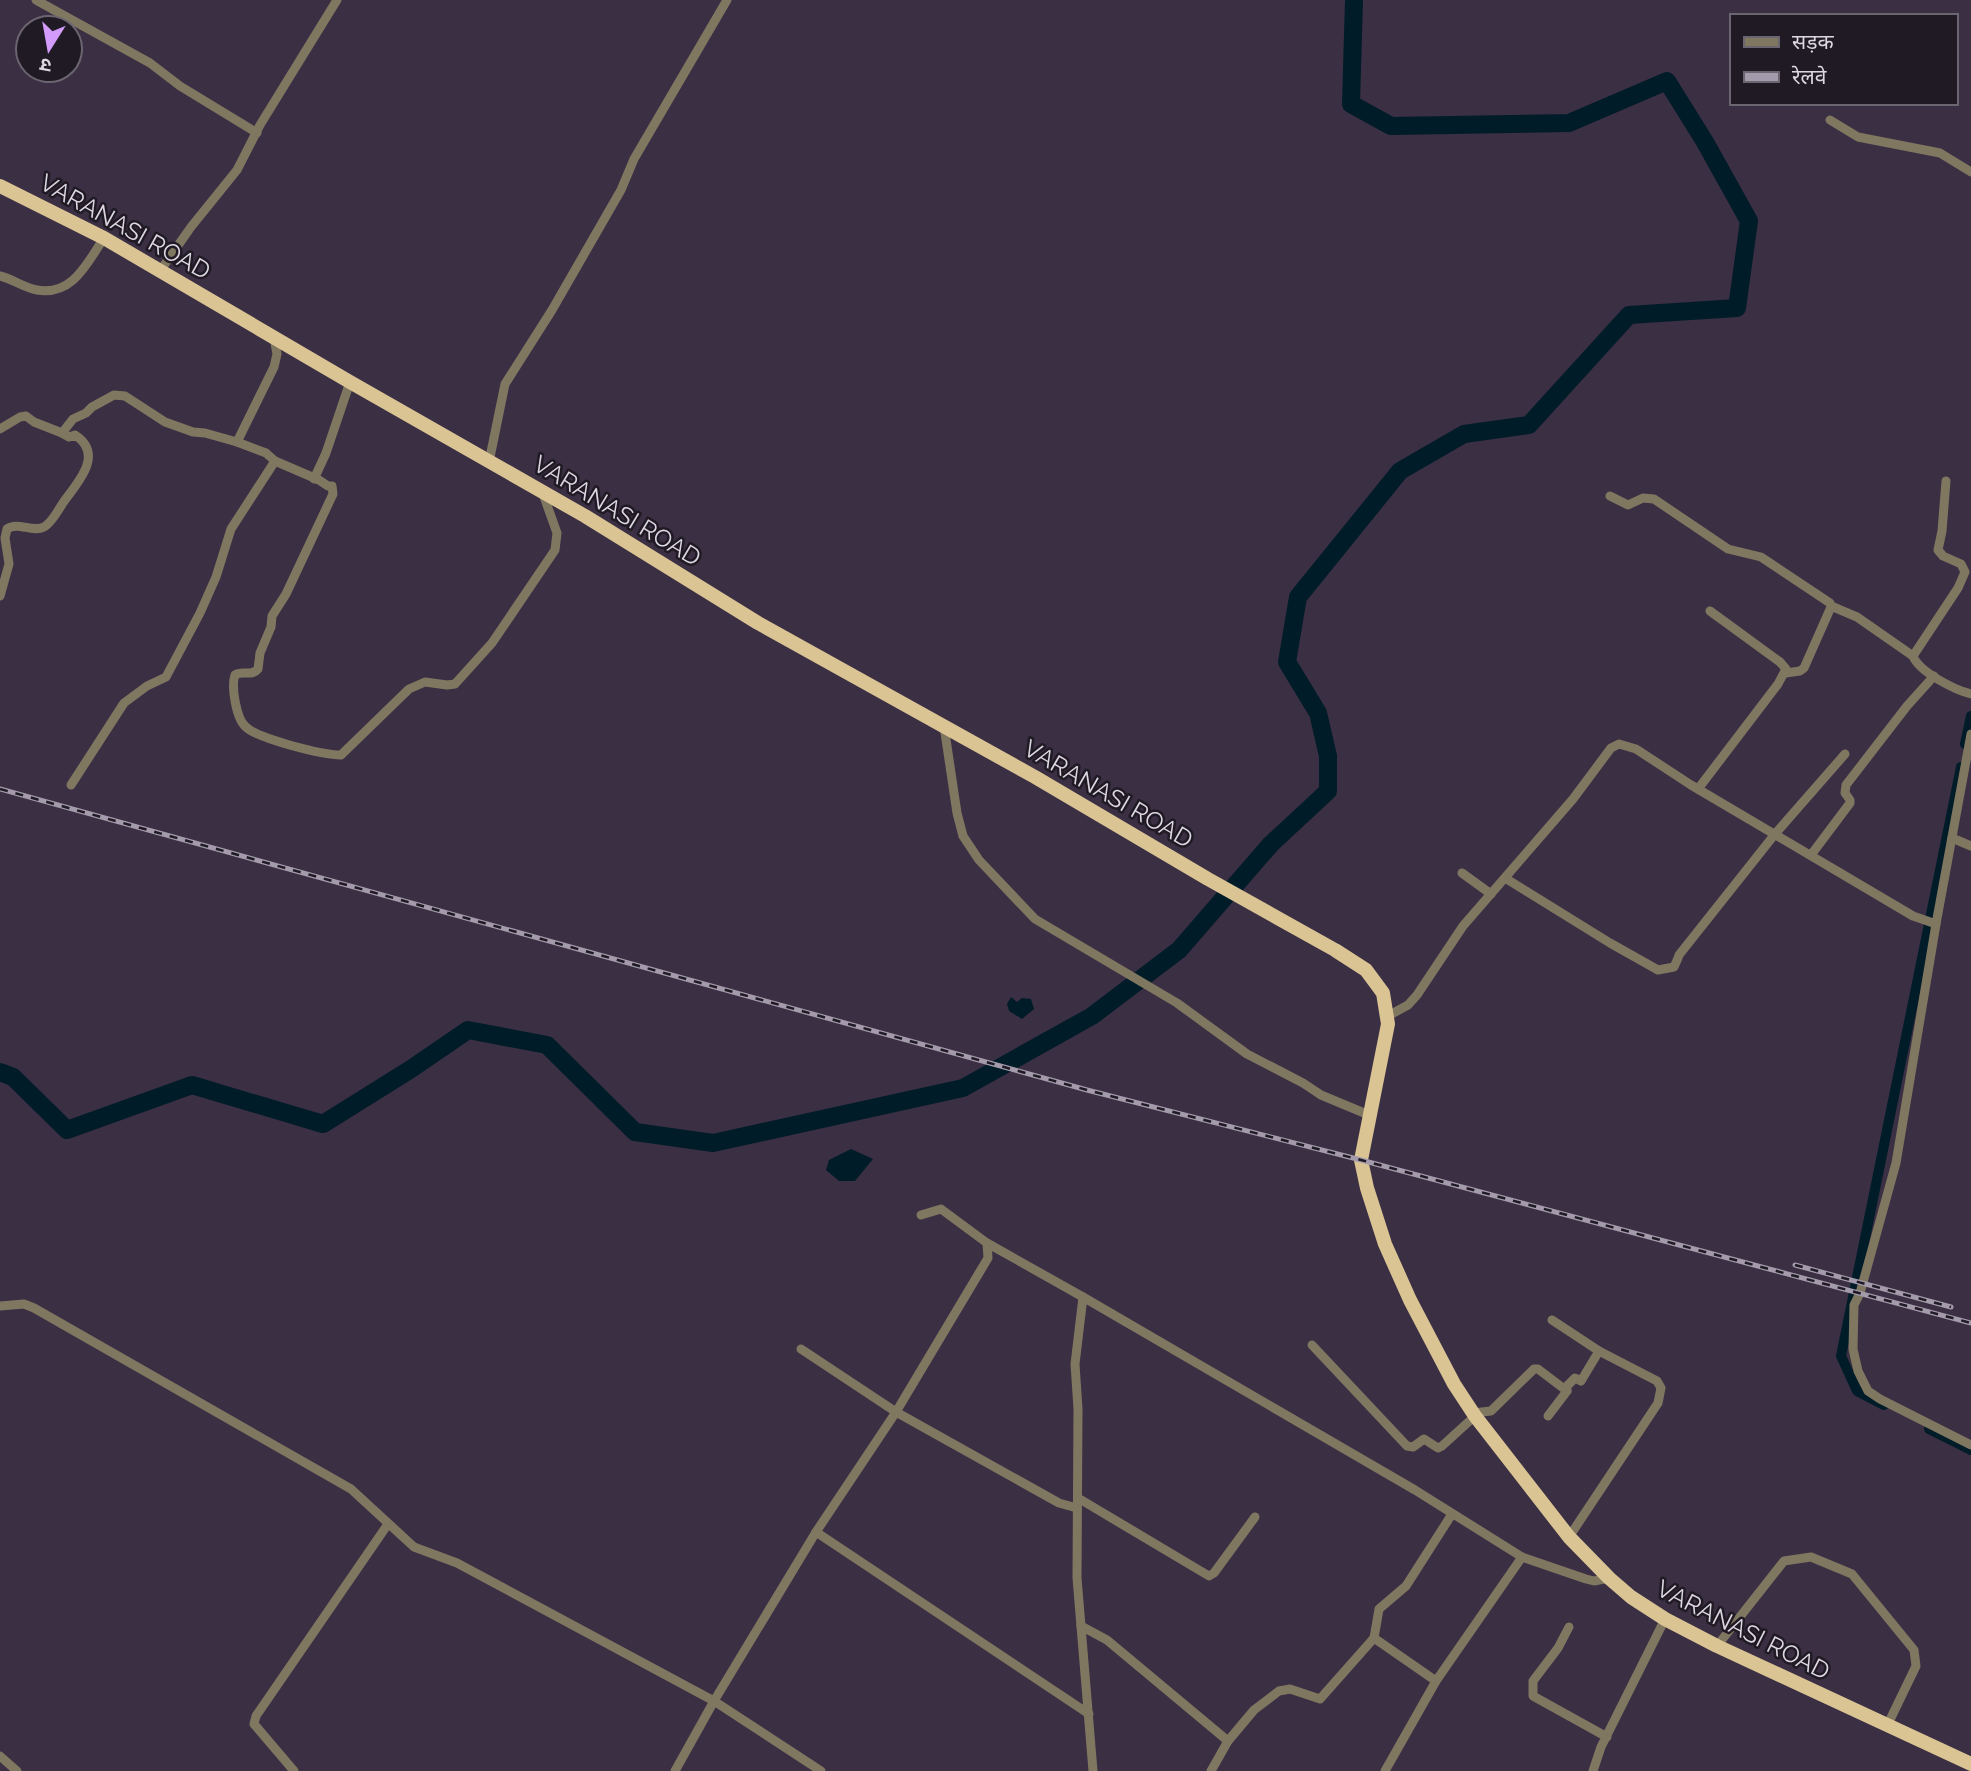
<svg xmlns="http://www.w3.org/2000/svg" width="1971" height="1771" font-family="Raleway,'Noto Sans Devanagari',sans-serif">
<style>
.water{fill:#001c28}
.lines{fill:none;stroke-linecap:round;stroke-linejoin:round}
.canal{stroke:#001c28;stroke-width:10}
.river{stroke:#001c28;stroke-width:18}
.minor{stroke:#807761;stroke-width:9}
.trunk{stroke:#dac493;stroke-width:14}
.rail-casing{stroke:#a39bab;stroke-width:5}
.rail{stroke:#1f1a23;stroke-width:2.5;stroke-dasharray:8;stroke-linecap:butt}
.labels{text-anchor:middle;stroke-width:5;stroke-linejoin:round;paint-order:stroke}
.street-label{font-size:24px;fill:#ddd6e3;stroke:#1f1a23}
</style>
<rect width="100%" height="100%" fill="#3b2f44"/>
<!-- water -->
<g class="water">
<polygon points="1011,997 1017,1002 1022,998 1031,999 1034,1009 1022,1019 1009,1011 1007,1004"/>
<polygon points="851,1149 873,1159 855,1181 839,1181 826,1170 829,1160"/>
</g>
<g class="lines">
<!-- canal -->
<g class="canal">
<polyline points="1965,744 1971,716"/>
<polyline points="1884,1405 1857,1391 1841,1356 1961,767"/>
<polyline points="1929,1429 1971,1450"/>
</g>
<!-- river -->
<polyline class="river" points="0,1072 13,1077 67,1130 192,1085 323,1124 411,1069 468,1030 547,1045 635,1132 713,1143 963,1088 1092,1016 1179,950 1271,844 1328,791 1328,756 1318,713 1287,662 1298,597 1400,471 1464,434 1529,425 1629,315 1737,308 1749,221 1705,142 1667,81 1569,123 1391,126 1351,104 1354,0"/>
<!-- minor -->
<g class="minor">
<polyline points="36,0 150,63 180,86 257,133"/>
<polyline points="1830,120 1858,137 1940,153 1971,172"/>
<polyline points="160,271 191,227 237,170 260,125 337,0"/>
<path d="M0 276C13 279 24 288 37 290 73 296 87 263 104 238"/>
<polyline points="0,429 20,417 26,416 34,422 62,433"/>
<polyline points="237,442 274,367 277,354 274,338"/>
<polyline points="489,462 505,384 552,310 621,190 634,159 727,0"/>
<polyline points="314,479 326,453 350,382"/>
<path d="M1946 481 1942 531 1938 550 1943 556 1961 564 1965 572 1958 588 1913 656C1919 672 1955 690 1971 694"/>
<polyline points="1610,496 1628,505 1643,498 1654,499 1728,549 1761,557 1830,603 1831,607 1804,668 1800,671 1786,673"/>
<path d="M0 596 9 564 5 538 7 529C18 521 32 533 44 527 53 522 59 508 65 500 79 481 104 454 75 435L69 437 62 433 73 419 86 413 92 407 114 395 125 396 165 422 193 432 205 433 237 442 266 453 275 461 319 480 328 486H332L333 494 286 594 272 616 271 627 260 653 258 669C252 677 242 670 235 675 231 686 236 719 246 727 258 739 323 755 341 755L409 689 425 682 447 685 455 684 492 643 555 550 557 533 542 491"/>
<polyline points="1831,606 1857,617 1913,656"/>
<polyline points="944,726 957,813 963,836 979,860 1035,919 1177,1003 1247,1054 1303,1083 1321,1095 1369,1115"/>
<polyline points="71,785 124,703 147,686 166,677 200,613 216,577 231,529 275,461"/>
<polyline points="1698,789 1778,684 1786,669 1780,662 1710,611"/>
<polyline points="1952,838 1971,846"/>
<polyline points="1811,855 1850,803 1850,800 1845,793 1846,785 1907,706 1934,676"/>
<polyline points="1462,873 1491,894"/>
<polyline points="1505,878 1610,943 1658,970 1674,967 1678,958"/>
<polyline points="1936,924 1896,1163 1860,1293 1854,1305 1853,1349 1858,1371 1868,1391 1880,1399 1971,1445"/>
<polyline points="1679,955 1775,834 1845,754"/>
<polyline points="1388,1016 1408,1005 1417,995 1463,926 1573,799 1611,748 1619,744 1636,749 1691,785 1913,916 1936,924 1971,734"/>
<polyline points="921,1215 941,1209 987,1243"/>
<polyline points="0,1306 24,1304 34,1308 351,1489 414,1547 457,1563 714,1701 821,1771"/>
<polyline points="1552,1320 1599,1351 1657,1381 1661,1388 1658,1403 1569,1537"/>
<polyline points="1312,1345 1407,1446 1413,1447 1424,1439 1438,1448 1442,1446 1475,1416"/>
<polyline points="801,1349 896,1412 1059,1503 1077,1508"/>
<polyline points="1473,1413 1491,1411 1534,1369 1538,1369 1567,1391"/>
<polyline points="1548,1416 1567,1391 1567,1386 1575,1378 1581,1381 1599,1351"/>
<polyline points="1078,1498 1209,1576 1214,1573 1255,1517"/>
<polyline points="816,1532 1089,1714"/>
<polyline points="1081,1626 1107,1640 1228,1741"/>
<polyline points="1569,1627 1558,1648 1533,1681 1533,1696 1607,1737"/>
<polyline points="1374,1638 1379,1609 1406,1586 1452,1514"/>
<polyline points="1717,1646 1784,1561 1811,1557 1852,1574 1914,1650 1916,1666 1887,1726"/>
<polyline points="0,1756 17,1771"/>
<polyline points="294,1771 254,1724 256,1716 388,1524"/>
<polyline points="675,1771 714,1701 816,1532 896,1412 988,1258 987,1243 1083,1297"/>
<polyline points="1093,1771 1077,1578 1078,1409 1075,1364 1083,1297 1415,1490 1522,1557 1586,1579 1594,1581 1609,1578"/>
<polyline points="1211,1771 1228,1741 1254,1710 1279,1691 1290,1689 1320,1699 1374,1638 1436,1681"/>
<polyline points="1385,1771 1436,1681 1522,1557"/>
<polyline points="1593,1771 1601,1747 1665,1619"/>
</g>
<!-- trunk -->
<polyline class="trunk" points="0,186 104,238 350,382 585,516 758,623 1035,777 1208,879 1335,950 1366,970 1383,993 1388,1024 1361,1160 1367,1188 1385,1244 1410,1300 1454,1384 1475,1416 1569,1537 1609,1578 1631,1597 1665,1619 1717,1646 1971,1764"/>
<defs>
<g id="rail">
<polyline points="0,789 1087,1090 1361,1160 1971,1323"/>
<polyline points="1795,1265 1951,1307"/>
</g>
</defs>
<!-- rail casing -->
<use href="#rail" class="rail-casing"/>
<!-- rail -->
<use href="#rail" class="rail"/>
</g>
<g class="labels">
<!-- street labels -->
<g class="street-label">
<text transform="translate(125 227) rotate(29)" y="8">VARANASI ROAD</text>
<text transform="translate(617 511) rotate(31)" y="8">VARANASI ROAD</text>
<text transform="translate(1108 794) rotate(30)" y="8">VARANASI ROAD</text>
<text transform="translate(1743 1630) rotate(27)" y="8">VARANASI ROAD</text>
</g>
</g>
<!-- legend -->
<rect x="1730" y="14" width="228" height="91" fill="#1f1a23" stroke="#6b6570" stroke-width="2"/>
<rect x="1744" y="37" width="35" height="10" fill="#807761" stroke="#6b6570" stroke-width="2"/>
<text x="1792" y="49" font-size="21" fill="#ddd6e3">सड़क</text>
<rect x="1744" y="72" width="35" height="10" fill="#a39bab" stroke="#6b6570" stroke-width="2"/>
<text x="1792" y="84" font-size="21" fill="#ddd6e3">रेलवे</text>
<!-- north arrow -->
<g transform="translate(49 49) rotate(191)"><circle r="33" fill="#1f1a23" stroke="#6b6570" stroke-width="2"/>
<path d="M0-5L12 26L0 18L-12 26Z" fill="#d39cfc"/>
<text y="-10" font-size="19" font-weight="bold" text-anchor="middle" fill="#ddd6e3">उ</text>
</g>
</svg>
